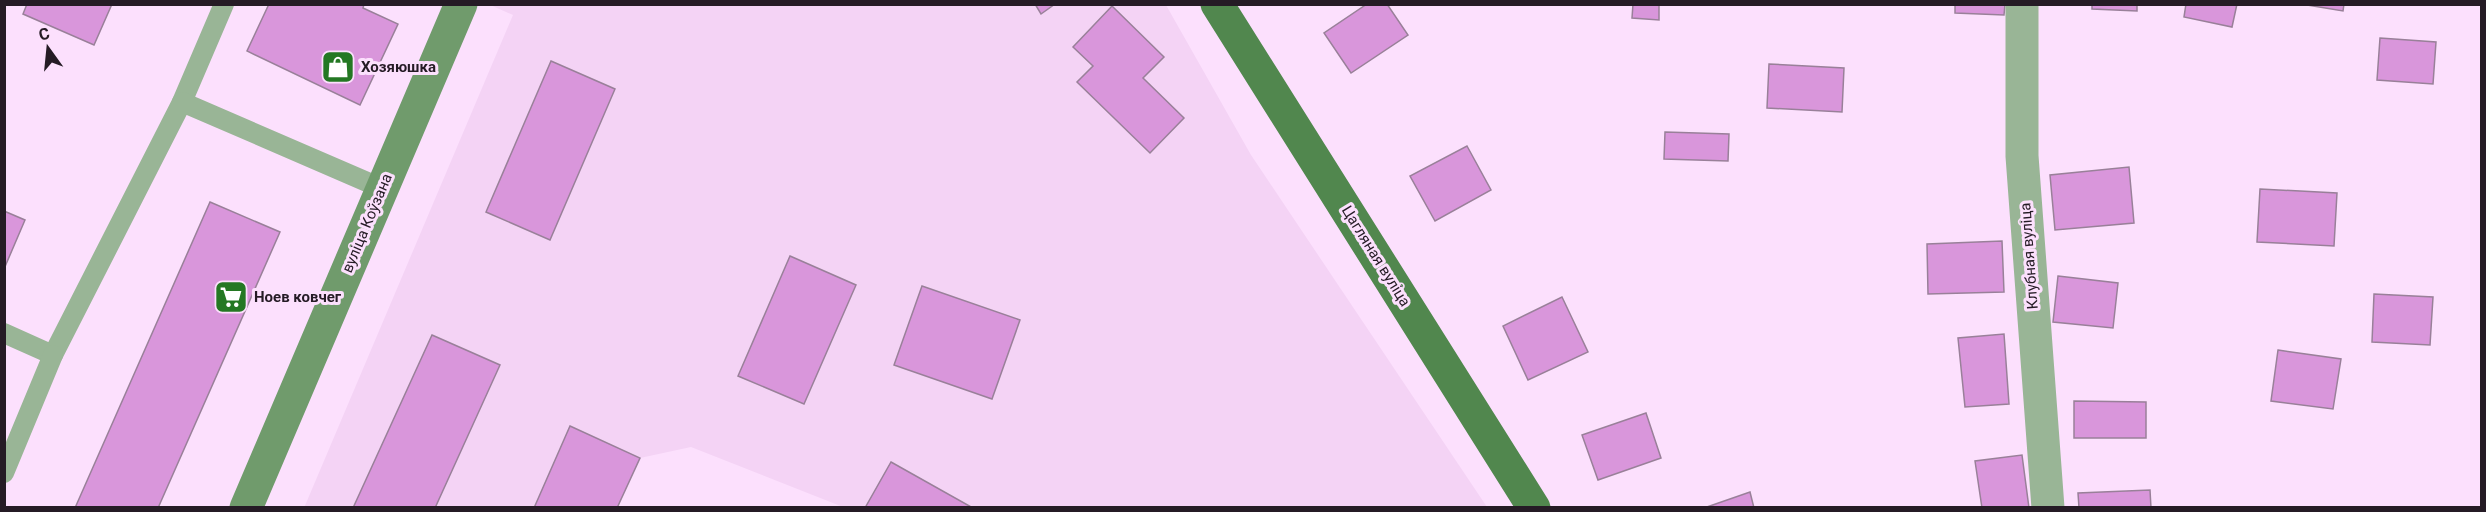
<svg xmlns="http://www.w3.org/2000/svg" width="2486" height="512" font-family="Roboto,sans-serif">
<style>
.built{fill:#f4d3f5}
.building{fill:#d996db;stroke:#998099;stroke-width:1.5}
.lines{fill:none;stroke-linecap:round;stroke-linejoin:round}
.lane{stroke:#99b596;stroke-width:20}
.street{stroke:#99b596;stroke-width:33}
.secondary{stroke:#709b6c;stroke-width:33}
.primary{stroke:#51874e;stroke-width:33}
.labels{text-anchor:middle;stroke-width:6;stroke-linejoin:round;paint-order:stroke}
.poi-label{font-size:15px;font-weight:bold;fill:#251b25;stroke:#fce0fd;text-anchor:start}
.street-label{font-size:15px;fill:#251b25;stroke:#fce0fd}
</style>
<rect width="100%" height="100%" fill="#fce0fd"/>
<!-- built -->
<polygon class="built" points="488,4 1166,5 1251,155 1487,507 843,507 691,447 640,458 617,507 304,508 513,15"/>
<!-- building -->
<g class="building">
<polygon points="27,4 112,4 94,45 23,14"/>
<polygon points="269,4 364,4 363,8 398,24 360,105 247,51"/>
<polygon points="1035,4 1055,4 1041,14"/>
<polygon points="1367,4 1387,4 1408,35 1351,73 1324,33"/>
<polygon points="1633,4 1659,4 1659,20 1632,18"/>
<polygon points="1955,4 2005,4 2004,15 1955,13"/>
<polygon points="2092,4 2137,4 2137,11 2092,9"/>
<polygon points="2186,4 2237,4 2232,27 2184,17"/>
<polygon points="2301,4 2344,4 2343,11"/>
<polygon points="1112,6 1164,57 1143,78 1184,118 1150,153 1077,82 1093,66 1073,47"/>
<polygon points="2380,38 2436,42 2433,84 2377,80"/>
<polygon points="551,61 615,89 550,240 486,212"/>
<polygon points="1769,64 1844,68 1842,112 1767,108"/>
<polygon points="1665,132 1729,134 1728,161 1664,159"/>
<polygon points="1467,146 1491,190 1435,221 1410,176"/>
<polygon points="2129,167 2134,223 2055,230 2050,175"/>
<polygon points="2260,189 2337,193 2334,246 2257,242"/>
<polygon points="210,202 280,232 158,508 75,508"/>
<polygon points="4,211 25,220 4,269"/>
<polygon points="2002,241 2004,292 1928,294 1927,244"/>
<polygon points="790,256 856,285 804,404 738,376"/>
<polygon points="2058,276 2118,283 2113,328 2053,322"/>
<polygon points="922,286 1020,320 992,399 894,365"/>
<polygon points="2374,294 2433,297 2430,345 2372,342"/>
<polygon points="1562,297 1588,352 1528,380 1503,326"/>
<polygon points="2004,334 2009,404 1965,407 1958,338"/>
<polygon points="432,335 500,365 435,508 353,508"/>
<polygon points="2278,350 2341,359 2333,409 2271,401"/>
<polygon points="2074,401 2146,402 2146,438 2074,438"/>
<polygon points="1646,413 1661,458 1598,480 1582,435"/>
<polygon points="570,426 640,458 617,508 534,508"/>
<polygon points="2022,455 2029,508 1982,508 1975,461"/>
<polygon points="891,462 973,508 865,508"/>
<polygon points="2150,490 2151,508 2079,508 2078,493"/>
<polygon points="1750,492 1754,508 1704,508"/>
</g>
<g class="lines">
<!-- lane -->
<g class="lane">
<polyline points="182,102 224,4"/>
<polyline points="4,333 53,355 182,102 381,188"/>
<polyline points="4,473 53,355"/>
</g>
<!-- street -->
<polyline class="street" points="2022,4 2022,156 2048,508"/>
<!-- secondary -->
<polyline class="secondary" points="246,508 461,4"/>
<!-- primary -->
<polyline class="primary" points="1217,4 1534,508"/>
</g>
<!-- icons -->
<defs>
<symbol id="shop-square" viewBox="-11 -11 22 22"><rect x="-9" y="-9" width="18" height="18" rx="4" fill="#247823" stroke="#fce0fd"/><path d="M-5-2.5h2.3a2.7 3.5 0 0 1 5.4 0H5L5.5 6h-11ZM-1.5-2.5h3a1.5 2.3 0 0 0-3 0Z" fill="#fff"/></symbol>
<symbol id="supermarket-square" viewBox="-11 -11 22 22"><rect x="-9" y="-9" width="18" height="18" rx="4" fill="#247823" stroke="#fce0fd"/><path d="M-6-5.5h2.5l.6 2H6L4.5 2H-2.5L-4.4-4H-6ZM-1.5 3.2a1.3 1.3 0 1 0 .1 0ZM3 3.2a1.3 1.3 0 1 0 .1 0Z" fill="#fff"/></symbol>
</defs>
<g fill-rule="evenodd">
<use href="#shop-square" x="319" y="48" width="38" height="38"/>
<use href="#supermarket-square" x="212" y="278" width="38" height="38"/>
</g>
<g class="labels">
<!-- poi labels -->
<g class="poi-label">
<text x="361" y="72">Хозяюшка</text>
<text x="254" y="302">Ноев ковчег</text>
</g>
<!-- street labels -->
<g class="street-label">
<text transform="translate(367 223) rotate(-67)" y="5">вуліца Коўзана</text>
<text transform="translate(1376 256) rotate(58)" y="5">Цагляная вуліца</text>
<text transform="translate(2029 256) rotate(-94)" y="5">Клубная вуліца</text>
</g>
</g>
<!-- border -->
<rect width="2486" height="512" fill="none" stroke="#251b25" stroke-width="12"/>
<!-- north arrow -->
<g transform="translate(48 48) rotate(345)" stroke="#fce0fd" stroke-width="4.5" paint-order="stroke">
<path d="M0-4.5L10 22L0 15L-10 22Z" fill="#251b25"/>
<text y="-9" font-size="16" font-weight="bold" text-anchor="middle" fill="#251b25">С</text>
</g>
</svg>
